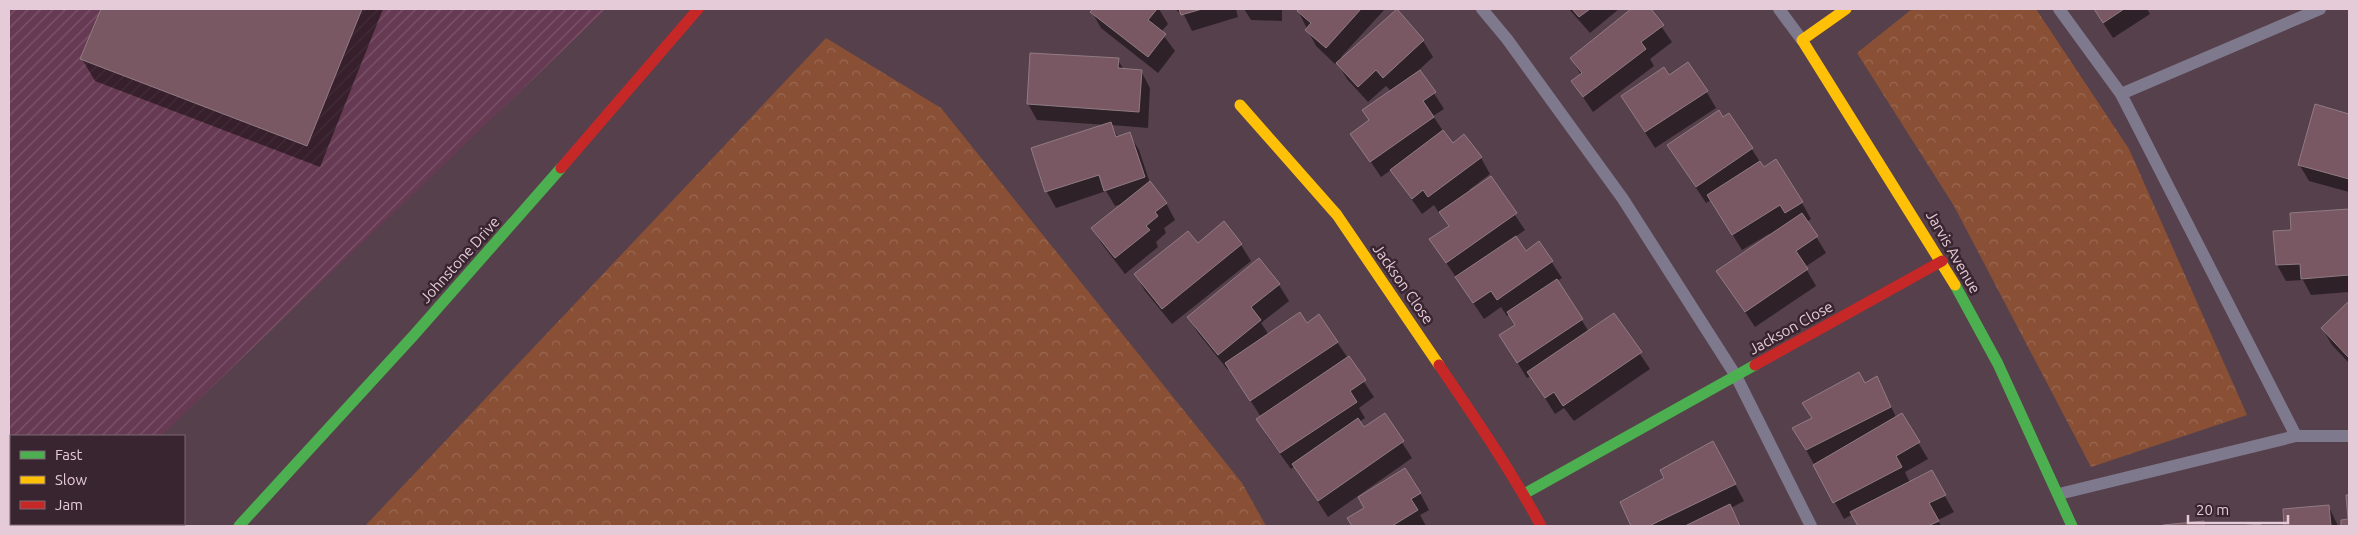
<svg xmlns="http://www.w3.org/2000/svg" width="2358" height="535" font-family="Ubuntu,sans-serif">
<style>
.industrial{fill:url(#industrial-furrows)}
.park{fill:url(#park-crowns)}
.shadow{fill:#0007}
.building{fill:#795863;stroke:#917c83}
.lines{fill:none;stroke-linecap:round;stroke-linejoin:round}
.lane{stroke:#7f798e;stroke-width:12}
.street{stroke:#7f798e;stroke-width:12}
.fast{stroke:#4caf50;stroke-width:11}
.slow{stroke:#ffc107;stroke-width:11}
.jam{stroke:#c62828;stroke-width:11}
.labels{text-anchor:middle;stroke-width:5;stroke-linejoin:round;paint-order:stroke}
.street-label{font-size:15px;fill:#e5cbd7;stroke:#38252f}
</style>
<defs>
<pattern id="industrial-furrows" width="10" height="10" patternUnits="userSpaceOnUse" patternTransform="scale(1.25)"><rect width="10" height="10" fill="#673a53"/><path d="M-1 1l2-2M0 10L10 0M9 11l2-2" fill="none" stroke="#7d556b"/></pattern>
<pattern id="park-crowns" width="20" height="18" patternUnits="userSpaceOnUse" patternTransform="scale(1.25)"><rect width="20" height="18" fill="#895035"/><path d="M2 6a3 3 0 1 1 6 0M12 15a3 3 0 1 1 6 0" fill="none" stroke="#9a6852"/></pattern>
</defs>
<rect width="100%" height="100%" fill="#56404b"/>
<!-- industrial -->
<polygon class="industrial" points="9,9 606,9 161,436 11,436 11,524 69,524 67,526 9,526"/>
<!-- park -->
<g class="park">
<polygon points="1912,9 2036,9 2129,149 2247,415 2091,467 1954,206 1857,53"/>
<polygon points="826,38 941,108 1242,483 1266,526 365,526"/>
</g>
<!-- shadow -->
<g class="shadow">
<polygon points="102,9 383,9 320,167 95,81 82,59"/>
<polygon points="1094,9 1159,9 1168,24 1161,32 1175,51 1158,73 1101,28 1092,12"/>
<polygon points="1176,9 1236,9 1238,17 1192,31 1182,11 1178,12"/>
<polygon points="1244,9 1282,9 1282,21 1251,20"/>
<polygon points="1300,9 1385,9 1341,57 1343,59 1396,11 1423,41 1433,57 1419,70 1444,109 1433,116 1452,144 1481,158 1490,174 1469,190 1471,191 1490,178 1525,230 1515,237 1526,252 1539,243 1562,278 1557,281 1589,332 1614,315 1650,369 1574,421 1564,408 1555,414 1531,376 1527,378 1501,336 1516,326 1510,314 1507,316 1501,307 1484,319 1431,240 1449,227 1440,212 1439,213 1434,205 1422,214 1391,170 1381,177 1352,134 1370,121 1391,91 1386,86 1368,102 1347,79 1337,62 1335,64 1316,46 1298,11"/>
<polygon points="1569,9 1619,9 1590,33"/>
<polygon points="1633,9 1649,9 1672,42 1650,59 1654,66 1593,112 1573,82 1581,75 1571,58"/>
<polygon points="2094,9 2147,9 2150,14 2113,38"/>
<polygon points="1118,60 1124,70 1141,71 1150,88 1148,128 1111,125 1118,137 1129,134 1139,150 1150,183 1166,203 1175,220 1164,228 1166,233 1156,242 1158,247 1125,274 1102,244 1092,228 1123,204 1115,206 1106,191 1056,208 1047,192 1033,149 1106,125 1037,120 1028,104"/>
<polygon points="1669,76 1706,91 1716,108 1655,148 1622,96"/>
<polygon points="2316,106 2349,115 2349,192 2309,181 2299,164"/>
<polygon points="1729,114 1762,165 1802,203 1811,219 1807,222 1826,253 1805,267 1816,286 1755,327 1718,271 1770,236 1769,234 1742,250 1711,200 1706,203 1679,162"/>
<polygon points="2349,210 2349,292 2311,295 2303,280 2286,281 2277,265 2292,231 2291,214"/>
<polygon points="1224,223 1241,245 1251,261 1172,324 1145,291 1136,275 1197,244"/>
<polygon points="1259,260 1279,285 1289,301 1261,323 1269,335 1307,324 1337,342 1374,397 1359,408 1365,418 1359,422 1364,429 1384,415 1412,458 1328,517 1295,466 1291,469 1267,436 1258,419 1261,417 1230,369 1228,370 1198,333 1188,317"/>
<polygon points="2349,303 2349,363 2332,345 2322,328"/>
<polygon points="1877,378 1896,417 1901,414 1928,459 1905,472 1910,483 1931,472 1954,512 1938,520 1941,526 1860,526 1853,514 1844,519 1794,428 1813,419"/>
<polygon points="1722,459 1744,501 1731,508 1741,526 1632,526 1622,503"/>
<polygon points="1420,493 1429,510 1420,515 1426,526 1353,526 1349,519 1366,508"/>
<polygon points="2329,507 2338,526 2286,526 2284,510"/>
</g>
<!-- building -->
<g class="building">
<polygon points="101,9 362,9 307,146 80,59"/>
<polygon points="1093,9 1157,9 1148,20 1166,34 1148,57 1090,12"/>
<polygon points="1179,9 1202,9 1181,15"/>
<polygon points="1299,9 1361,9 1326,48 1305,30 1311,23 1297,11"/>
<polygon points="1397,9 1424,40 1383,78 1376,70 1358,87 1336,63"/>
<polygon points="1572,9 1590,9 1579,17"/>
<polygon points="1631,9 1651,9 1664,25 1641,42 1646,49 1583,97 1571,81 1582,73 1570,58"/>
<polygon points="2094,9 2124,9 2103,23"/>
<polygon points="1030,53 1119,58 1118,68 1142,70 1139,112 1027,104"/>
<polygon points="1688,62 1708,91 1645,132 1621,96 1664,67 1669,75"/>
<polygon points="1420,70 1436,92 1423,101 1434,117 1370,162 1350,134 1369,120 1362,110"/>
<polygon points="2315,104 2349,114 2349,179 2298,165"/>
<polygon points="1719,110 1723,117 1729,113 1753,148 1696,187 1667,145"/>
<polygon points="1111,122 1116,137 1130,132 1145,177 1104,191 1099,175 1045,192 1031,148"/>
<polygon points="1443,130 1453,143 1464,134 1482,157 1428,197 1423,190 1412,199 1390,170"/>
<polygon points="1776,159 1803,202 1785,213 1780,205 1732,235 1707,195 1760,161 1764,167"/>
<polygon points="1491,176 1517,213 1446,263 1429,239 1449,226 1439,212"/>
<polygon points="1150,181 1167,203 1155,212 1158,216 1146,226 1150,230 1115,258 1091,228"/>
<polygon points="2349,209 2349,275 2301,279 2300,264 2276,265 2273,231 2291,230 2290,213"/>
<polygon points="1802,213 1818,236 1796,251 1808,269 1745,312 1716,271"/>
<polygon points="1224,221 1242,244 1162,309 1134,274 1188,231 1198,243"/>
<polygon points="1516,236 1526,251 1539,241 1553,261 1497,300 1491,291 1473,303 1455,277"/>
<polygon points="1259,258 1280,284 1251,307 1261,320 1218,355 1187,317"/>
<polygon points="1557,279 1583,319 1517,363 1499,335 1515,325 1507,312"/>
<polygon points="2349,301 2349,358 2321,328"/>
<polygon points="1300,312 1307,323 1319,314 1338,342 1250,401 1225,363"/>
<polygon points="1614,313 1642,352 1563,406 1554,392 1545,398 1527,372"/>
<polygon points="1349,356 1366,380 1350,391 1357,402 1280,453 1256,419"/>
<polygon points="1859,372 1865,383 1877,376 1891,407 1806,450 1792,428 1812,418 1802,403"/>
<polygon points="1385,413 1404,441 1318,501 1292,464 1358,418 1364,427"/>
<polygon points="1902,413 1920,442 1896,456 1902,467 1833,503 1813,465"/>
<polygon points="1713,441 1736,484 1649,526 1631,526 1620,502 1664,478 1660,470"/>
<polygon points="1405,468 1421,493 1411,499 1418,510 1392,526 1352,526 1347,518 1364,508 1358,497"/>
<polygon points="1932,470 1946,495 1929,503 1939,521 1928,526 1858,526 1850,512"/>
<polygon points="2346,495 2349,495 2349,526 2341,526 2341,520 2348,519"/>
<polygon points="1730,504 1740,526 1685,526"/>
<polygon points="2329,505 2331,526 2284,526 2283,509"/>
<polygon points="2204,521 2204,526 2163,526 2163,525"/>
<polygon points="2261,524 2261,526 2238,526"/>
</g>
<g class="lines">
<!-- lane -->
<g class="lane">
<polyline points="1482,9 1507,39 1623,199 1736,376 1811,526"/>
<polyline points="2059,9 2121,94 2296,436"/>
<polyline points="2121,94 2320,9"/>
<polyline points="2059,494 2296,436 2349,436"/>
</g>
<!-- street -->
<polyline class="street" points="1779,9 1802,40"/>
<!-- fast -->
<g class="fast">
<polyline points="1955,285 1998,364 2072,526"/>
<polyline points="1524,494 1755,365"/>
<polyline points="239,526 414,335 561,168"/>
</g>
<!-- slow -->
<g class="slow">
<polyline points="1846,9 1802,40 1955,285"/>
<polyline points="1240,105 1337,215 1439,365"/>
</g>
<!-- jam -->
<g class="jam">
<polyline points="561,168 698,9"/>
<path d="M1439 365C1475 418 1511 470 1541 526"/>
<polyline points="1755,365 1942,261"/>
</g>
</g>
<g class="labels">
<!-- street labels -->
<g class="street-label">
<text transform="translate(1953 252) rotate(60)" y="5">Jarvis Avenue</text>
<text transform="translate(460 260) rotate(-48)" y="5">Johnstone Drive</text>
<text transform="translate(1403 284) rotate(55)" y="5">Jackson Close</text>
<text transform="translate(1791 328) rotate(-29)" y="5">Jackson Close</text>
</g>
</g>
<!-- border -->
<rect width="2358" height="535" fill="none" stroke="#e5cbd7" stroke-width="20"/>
<!-- legend -->
<rect x="10" y="435" width="175" height="90" fill="#38252f" stroke="#7d6772"/>
<rect x="20" y="451" width="25" height="8" fill="#4caf50" stroke="#7d6772"/>
<text x="55" y="460" font-size="15" fill="#e5cbd7">Fast</text>
<rect x="20" y="476" width="25" height="8" fill="#ffc107" stroke="#7d6772"/>
<text x="55" y="485" font-size="15" fill="#e5cbd7">Slow</text>
<rect x="20" y="501" width="25" height="8" fill="#c62828" stroke="#7d6772"/>
<text x="55" y="510" font-size="15" fill="#e5cbd7">Jam</text>
<!-- scale -->
<path d="M2188 515v8h100v-8" fill="none" stroke="#e5cbd7" stroke-width="2.5"/>
<text x="2196" y="515" font-size="15" fill="#e5cbd7" stroke="#38252f" stroke-width="4" paint-order="stroke">20 m</text>
</svg>
